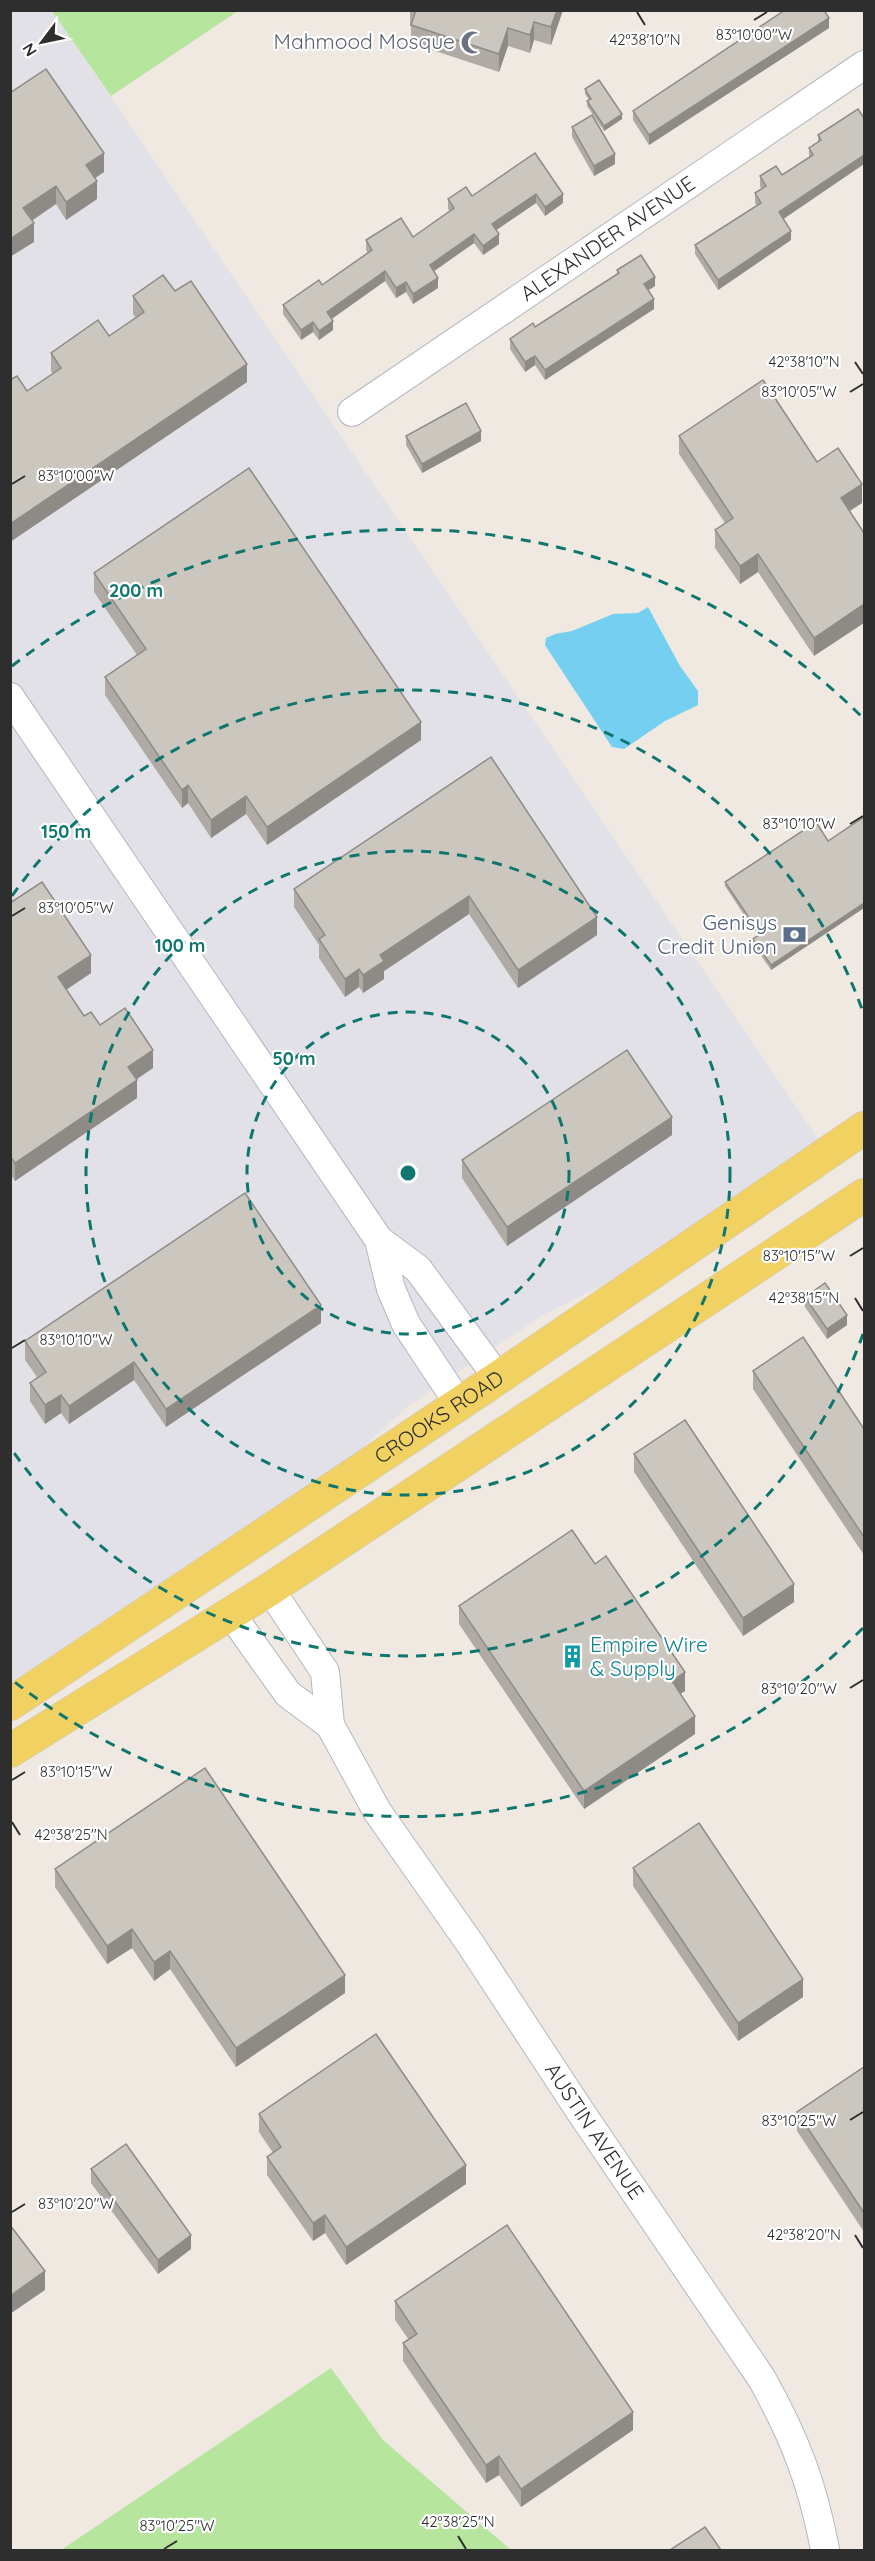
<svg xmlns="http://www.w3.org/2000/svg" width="875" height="2561" font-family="Quicksand,sans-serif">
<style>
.industrial{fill:#e3e1e8}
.green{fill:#b6e59e}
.water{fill:#75cff0}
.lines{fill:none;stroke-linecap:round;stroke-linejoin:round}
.minor-casing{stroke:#b4b7c1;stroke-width:30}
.major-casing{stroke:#c9c9c9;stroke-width:34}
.minor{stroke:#fff;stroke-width:28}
.major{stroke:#f2d163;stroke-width:33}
.wall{fill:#afaba4}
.shaded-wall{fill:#8e8b86}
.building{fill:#cbc7bf;stroke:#8e8b86;stroke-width:1.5}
.ticks{fill:none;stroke:#2e2e2e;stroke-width:2}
.ring{fill:none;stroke:#0f766e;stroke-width:3;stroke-dasharray:10 8}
.labels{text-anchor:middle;stroke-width:4.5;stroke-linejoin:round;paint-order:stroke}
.worship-label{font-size:21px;fill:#5b616d;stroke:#fff;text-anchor:end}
.street-label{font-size:21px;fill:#2e2e2e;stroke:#fff}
.service-label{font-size:21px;fill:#4e5e75;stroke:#fff;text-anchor:end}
.culture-label{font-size:21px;fill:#0d838f;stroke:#fff;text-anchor:start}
.ticks-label{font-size:15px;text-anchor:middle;fill:#2e2e2e;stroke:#fff;stroke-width:4.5;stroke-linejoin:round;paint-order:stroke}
.centre{fill:#0f766e;stroke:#fff;stroke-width:3}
.ring-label{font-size:18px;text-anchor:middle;font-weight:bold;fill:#0f766e;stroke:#fff;stroke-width:4.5;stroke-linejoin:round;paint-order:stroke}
</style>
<rect width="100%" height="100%" fill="#efe9e1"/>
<!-- industrial -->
<polygon class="industrial" points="52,10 818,1139 626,1273 543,1315 407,1407 356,1454 11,1687 10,11"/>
<!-- green -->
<g class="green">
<polygon points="52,11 238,11 111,96"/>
<polygon points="331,2368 383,2440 511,2550 61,2550"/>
</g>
<!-- water -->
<polygon class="water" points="648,607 680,666 698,691 698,705 665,721 624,749 612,747 545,645 546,638 555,634 572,631 613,614 638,613"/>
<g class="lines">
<defs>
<g id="minor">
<path id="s1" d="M352 412 864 65"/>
<polyline points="10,697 379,1240 418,1269 498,1378"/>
<polyline points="379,1240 391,1289 406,1324 459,1404"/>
<path id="s2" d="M270 1589 325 1672 330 1725 377 1811 471 1945 580 2111 762 2379C795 2438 813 2485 825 2550"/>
<polyline points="231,1614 288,1694 330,1725"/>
</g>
<g id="major">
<path id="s3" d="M10 1704 498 1378 864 1128"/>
<polyline points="10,1751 270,1589 864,1195"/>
</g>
</defs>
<!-- minor casing -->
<use href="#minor" class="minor-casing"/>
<!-- major casing -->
<use href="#major" class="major-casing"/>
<!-- minor -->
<use href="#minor" class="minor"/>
<!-- major -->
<use href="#major" class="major"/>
</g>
<!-- wall -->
<g class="wall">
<polygon points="410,10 563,10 551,45 534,40 530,53 508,46 499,72 411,43 411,26 410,26"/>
<polygon points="782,10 824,10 829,28 649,145 633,120 633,111 783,12"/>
<polygon points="585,89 622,119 604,131 587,106 587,101 589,100 585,94"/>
<polygon points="10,93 104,172 95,178 97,199 66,220 56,204 32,221 34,242"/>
<polygon points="572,127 615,164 594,176 572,137"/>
<polygon points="818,135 864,164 783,219 791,240 718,290 695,254 695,245 757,206 755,203 755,193 761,189 760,186 760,176 782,175 809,158 809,148 818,142"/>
<polygon points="535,153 563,203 545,216 536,203 496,230 499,244 483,255 474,243 434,271 438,288 413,304 406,292 396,298 385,281 332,319 333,330 319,340 313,332 301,340 283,314 283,305 322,285 368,253 366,250 366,240 413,237 450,211 448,209 448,199 472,196"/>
<polygon points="617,270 655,286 648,290 654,309 545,380 535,365 525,372 510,349 510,339 535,327 617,274"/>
<polygon points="175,291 247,382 10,542 10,380 27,391 53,374 51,371 51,353 109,336 136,318 133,314 133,296"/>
<polygon points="406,436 481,441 422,473 406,445"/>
<polygon points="679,436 817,462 862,503 850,511 814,656 758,572 740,584 715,548 715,530 725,523 679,454"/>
<polygon points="94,573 421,740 267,845 246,814 211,838 188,803 182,808 105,695 105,677 137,655 94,592"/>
<polygon points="491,757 597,935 518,988 469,914 384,971 384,979 363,993 359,987 345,997 319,958 319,945 294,907 294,889"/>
<polygon points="864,817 864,908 771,970 753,944 753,939 758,936 725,886 725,882 828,841"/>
<polygon points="10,903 91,973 66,990 84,1016 100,1025 153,1068 137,1079 137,1098 15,1181 10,1174"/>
<polygon points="672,1135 507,1246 462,1178 462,1160"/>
<polygon points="805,1297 847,1325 827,1339 805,1307"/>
<polygon points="321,1323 166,1427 134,1380 69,1424 61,1413 45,1424 30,1401 30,1383 37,1377 25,1360 25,1341"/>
<polygon points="753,1371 864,1429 864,1555 753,1389"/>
<polygon points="634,1454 794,1602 743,1636 634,1472"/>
<polygon points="595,1564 685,1691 680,1693 695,1734 584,1809 459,1624 459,1606"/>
<polygon points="633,1868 803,1997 738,2041 633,1886"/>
<polygon points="55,1869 345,1993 236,2067 170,1969 154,1981 132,1948 107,1964 55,1887"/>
<polygon points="864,2067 864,2232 797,2131 797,2112"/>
<polygon points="259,2114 466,2184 346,2265 325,2233 313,2241 267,2175 267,2157 273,2153 259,2132"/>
<polygon points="91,2169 191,2249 158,2274 91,2183"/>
<polygon points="395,2301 633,2430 521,2507 499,2475 486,2483 403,2361 403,2343 409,2340 395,2320"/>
</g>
<!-- shaded-wall -->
<g class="shaded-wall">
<polygon points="557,10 563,10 551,45 551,27"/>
<polygon points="829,18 829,28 649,145 649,135"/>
<polygon points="534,22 534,40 530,53 530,35"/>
<polygon points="508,28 508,46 499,72 499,54"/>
<polygon points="622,114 622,119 604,131 604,126"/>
<polygon points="104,153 104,172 86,184 86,165"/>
<polygon points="615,154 615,164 594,176 594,166"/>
<polygon points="864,155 864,164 779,222 779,212"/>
<polygon points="97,181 97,199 66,220 66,202"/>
<polygon points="56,186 56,204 23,226 23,208"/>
<polygon points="536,194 536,203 492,233 492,224"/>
<polygon points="563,194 563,203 545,216 545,207"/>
<polygon points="34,223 34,242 10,257 10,239"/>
<polygon points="791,231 791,240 718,290 718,280"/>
<polygon points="474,234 474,243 430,274 430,265"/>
<polygon points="499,234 499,244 483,255 483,246"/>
<polygon points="385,271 385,281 327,322 327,312"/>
<polygon points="655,277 655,286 644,293 644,284"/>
<polygon points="438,278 438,288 413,304 413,294"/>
<polygon points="406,282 406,292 396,298 396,288"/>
<polygon points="654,299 654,309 545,380 545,370"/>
<polygon points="333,321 333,330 319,340 319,331"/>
<polygon points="313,322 313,332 301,340 301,330"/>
<polygon points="535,356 535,365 525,372 525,362"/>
<polygon points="247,364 247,382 10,542 10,524"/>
<polygon points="481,431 481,441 422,473 422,464"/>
<polygon points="862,484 862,503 841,516 841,498"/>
<polygon points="758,554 758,572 740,584 740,566"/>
<polygon points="864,604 864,623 814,656 814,638"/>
<polygon points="421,722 421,740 267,845 267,827"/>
<polygon points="188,785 188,803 182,808 182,790"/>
<polygon points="246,796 246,814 211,838 211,820"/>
<polygon points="469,896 469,914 384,971 384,979 363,993 363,975 380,955"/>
<polygon points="864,903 864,908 771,970 771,965"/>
<polygon points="597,917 597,935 518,988 518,970"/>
<polygon points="91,955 91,973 58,995 58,977"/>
<polygon points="359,969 359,987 345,997 345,979"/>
<polygon points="153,1050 153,1068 128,1085 128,1067"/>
<polygon points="137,1080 137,1098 15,1181 15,1163"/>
<polygon points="672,1117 672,1135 507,1246 507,1227"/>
<polygon points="321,1305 321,1323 166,1427 166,1409"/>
<polygon points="847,1315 847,1325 827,1339 827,1329"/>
<polygon points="134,1362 134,1380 69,1424 69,1406"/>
<polygon points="61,1395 61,1413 45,1424 45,1405"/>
<polygon points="794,1584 794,1602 743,1636 743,1618"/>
<polygon points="685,1672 685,1691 672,1699 672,1681"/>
<polygon points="695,1716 695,1734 584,1809 584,1791"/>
<polygon points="132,1929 132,1948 107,1964 107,1946"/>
<polygon points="170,1951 170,1969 154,1981 154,1962"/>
<polygon points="345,1975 345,1993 236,2067 236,2048"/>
<polygon points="803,1979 803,1997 738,2041 738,2023"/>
<polygon points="466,2165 466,2184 346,2265 346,2247"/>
<polygon points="325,2215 325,2233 313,2241 313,2223"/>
<polygon points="191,2235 191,2249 158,2274 158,2260"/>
<polygon points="45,2271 45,2290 10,2314 10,2296"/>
<polygon points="633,2412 633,2430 521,2507 521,2489"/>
<polygon points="499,2456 499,2475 486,2483 486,2465"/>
</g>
<!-- building -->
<g class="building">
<polygon points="416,10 557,10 551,27 534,22 530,35 508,28 499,54 411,25"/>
<polygon points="785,10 824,10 829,18 649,135 633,111"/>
<polygon points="46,69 104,153 86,165 97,181 66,202 56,186 23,208 34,223 10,239 10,93"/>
<polygon points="599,80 622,114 604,126 587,101 591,99 585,89"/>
<polygon points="858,109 864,118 864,155 779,212 791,231 718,280 695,245 761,203 755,193 766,186 760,176 776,166 782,175 813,155 809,148 821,140 818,135"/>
<polygon points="592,115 615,154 594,166 572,127"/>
<polygon points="535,153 563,194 545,207 536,194 492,224 499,234 483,246 474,234 430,265 438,278 413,294 406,282 396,288 385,271 327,312 333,321 319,331 313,322 301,330 283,305 319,280 322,285 372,250 366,240 401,218 413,237 454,208 448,199 466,187 472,196"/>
<polygon points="641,255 655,277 644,284 654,299 545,370 535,356 525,362 510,339 533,323 535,327 619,273 617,270"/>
<polygon points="163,275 175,291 191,281 247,364 10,524 10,380 17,376 27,391 61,368 51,353 98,320 109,336 144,312 133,296"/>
<polygon points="763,380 817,462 838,448 862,484 841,498 864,533 864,604 814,638 758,554 740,566 715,530 733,518 679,436"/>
<polygon points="466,403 481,431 422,464 406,436"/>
<polygon points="249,468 421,722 267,827 246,796 211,820 188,785 182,790 105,677 146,649 94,573"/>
<polygon points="491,757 597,917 518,970 469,896 380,955 384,961 363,975 359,969 345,979 319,939 325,935 294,889"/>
<polygon points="864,817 864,903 771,965 753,939 760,934 725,882 816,822 828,841"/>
<polygon points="42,882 91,955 58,977 84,1016 91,1012 100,1025 125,1008 153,1050 128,1067 137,1080 15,1163 10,1156 10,903"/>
<polygon points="627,1050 672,1117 507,1227 462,1160"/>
<polygon points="245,1193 321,1305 166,1409 134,1362 69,1406 61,1395 45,1405 30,1383 46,1372 25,1341"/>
<polygon points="825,1283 847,1315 827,1329 805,1297"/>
<polygon points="803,1337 864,1429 864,1537 753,1371"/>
<polygon points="685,1420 794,1584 743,1618 634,1454"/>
<polygon points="572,1530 595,1564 606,1556 685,1672 672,1681 695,1716 584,1791 459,1606"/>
<polygon points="205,1768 345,1975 236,2048 170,1951 154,1962 132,1929 107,1946 55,1869"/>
<polygon points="699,1823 803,1979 738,2023 633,1868"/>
<polygon points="376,2034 466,2165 346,2247 325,2215 313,2223 267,2157 281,2147 259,2114"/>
<polygon points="864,2067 864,2213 797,2112"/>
<polygon points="126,2144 191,2235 158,2260 91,2169"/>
<polygon points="10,2225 45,2271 10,2296"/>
<polygon points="507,2225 633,2412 521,2489 499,2456 486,2465 403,2343 417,2334 395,2301"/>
<polygon points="705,2527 721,2550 670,2550"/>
</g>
<!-- ticks -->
<path class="ticks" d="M637 12 645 25M754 20 767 12M855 362 863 374M850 392 863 384M12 484 25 476M850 824 863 816M12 916 25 908M850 1256 863 1248M855 1298 863 1311M12 1348 25 1340M850 1688 863 1680M12 1780 25 1772M12 1822 20 1835M850 2120 863 2112M12 2212 25 2204M855 2235 863 2248M458 2536 466 2549M164 2549 177 2541"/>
<!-- distance rings -->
<g class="ring">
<circle cx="408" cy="1173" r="161"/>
<circle cx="408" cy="1173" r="322"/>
<path d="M863 1334A483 483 0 0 1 12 1450M12 896A483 483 0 0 1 863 1012"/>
<path d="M863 1628A643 643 0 0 1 12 1680M12 666A643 643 0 0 1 863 718"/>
</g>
<!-- icons -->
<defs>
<symbol id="mosque-bare" viewBox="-9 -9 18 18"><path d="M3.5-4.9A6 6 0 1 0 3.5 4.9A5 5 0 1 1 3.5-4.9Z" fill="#6b7280" stroke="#fff" stroke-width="2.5" paint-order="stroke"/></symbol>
<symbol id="bank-bare" viewBox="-9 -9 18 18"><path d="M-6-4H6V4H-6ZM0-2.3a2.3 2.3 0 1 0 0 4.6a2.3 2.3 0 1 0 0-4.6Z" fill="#5c6f8a" stroke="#fff" stroke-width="2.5" paint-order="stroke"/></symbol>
<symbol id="building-bare" viewBox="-9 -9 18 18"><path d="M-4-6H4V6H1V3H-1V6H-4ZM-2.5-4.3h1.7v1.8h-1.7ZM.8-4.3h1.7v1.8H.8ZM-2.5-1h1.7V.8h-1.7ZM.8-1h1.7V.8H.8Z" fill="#0f9aa8" stroke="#fff" stroke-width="2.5" paint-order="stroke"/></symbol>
</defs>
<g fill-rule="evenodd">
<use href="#mosque-bare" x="456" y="26" width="33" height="33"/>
<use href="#bank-bare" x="778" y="918" width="33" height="33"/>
<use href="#building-bare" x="556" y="1640" width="33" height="33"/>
</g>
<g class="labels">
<!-- worship labels -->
<g class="worship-label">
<text x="455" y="49">Mahmood Mosque</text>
</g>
<!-- street labels -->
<g class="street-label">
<text dy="7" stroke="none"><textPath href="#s1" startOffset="309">ALEXANDER AVENUE</textPath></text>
<text dy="7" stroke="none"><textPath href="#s3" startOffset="516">CROOKS ROAD</textPath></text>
<text dy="7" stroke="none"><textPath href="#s2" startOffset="638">AUSTIN AVENUE</textPath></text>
</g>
<!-- service labels -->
<g class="service-label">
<text x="777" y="930">Genisys<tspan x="777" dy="24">Credit Union</tspan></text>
</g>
<!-- culture labels -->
<g class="culture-label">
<text x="590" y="1652">Empire Wire<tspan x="590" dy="24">&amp; Supply</tspan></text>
</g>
</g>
<g class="ticks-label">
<text x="754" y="40">83°10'00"W</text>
<text x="645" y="45">42°38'10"N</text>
<text x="804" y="367">42°38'10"N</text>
<text x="799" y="397">83°10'05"W</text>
<text x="76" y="481">83°10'00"W</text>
<text x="799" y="829">83°10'10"W</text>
<text x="76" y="913">83°10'05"W</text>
<text x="799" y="1261">83°10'15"W</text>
<text x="804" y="1303">42°38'15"N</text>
<text x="76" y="1345">83°10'10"W</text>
<text x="799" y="1694">83°10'20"W</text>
<text x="76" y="1777">83°10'15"W</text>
<text x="71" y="1840">42°38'25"N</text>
<text x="799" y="2126">83°10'25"W</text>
<text x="76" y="2209">83°10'20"W</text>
<text x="804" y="2240">42°38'20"N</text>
<text x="458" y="2527">42°38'25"N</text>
<text x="177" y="2531">83°10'25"W</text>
</g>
<circle cx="408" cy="1173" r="9" class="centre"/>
<g class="ring-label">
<text x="136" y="597">200 m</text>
<text x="66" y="838">150 m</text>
<text x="180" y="952">100 m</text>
<text x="294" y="1065">50 m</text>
</g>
<!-- border -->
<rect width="875" height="2561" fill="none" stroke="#2e2e2e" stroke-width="24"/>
<!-- north arrow -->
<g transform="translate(42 42) rotate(238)" stroke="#ffffff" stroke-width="4.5" paint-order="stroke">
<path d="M0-4.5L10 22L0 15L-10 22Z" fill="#2e2e2e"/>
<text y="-9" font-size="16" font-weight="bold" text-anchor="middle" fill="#2e2e2e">N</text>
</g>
</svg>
